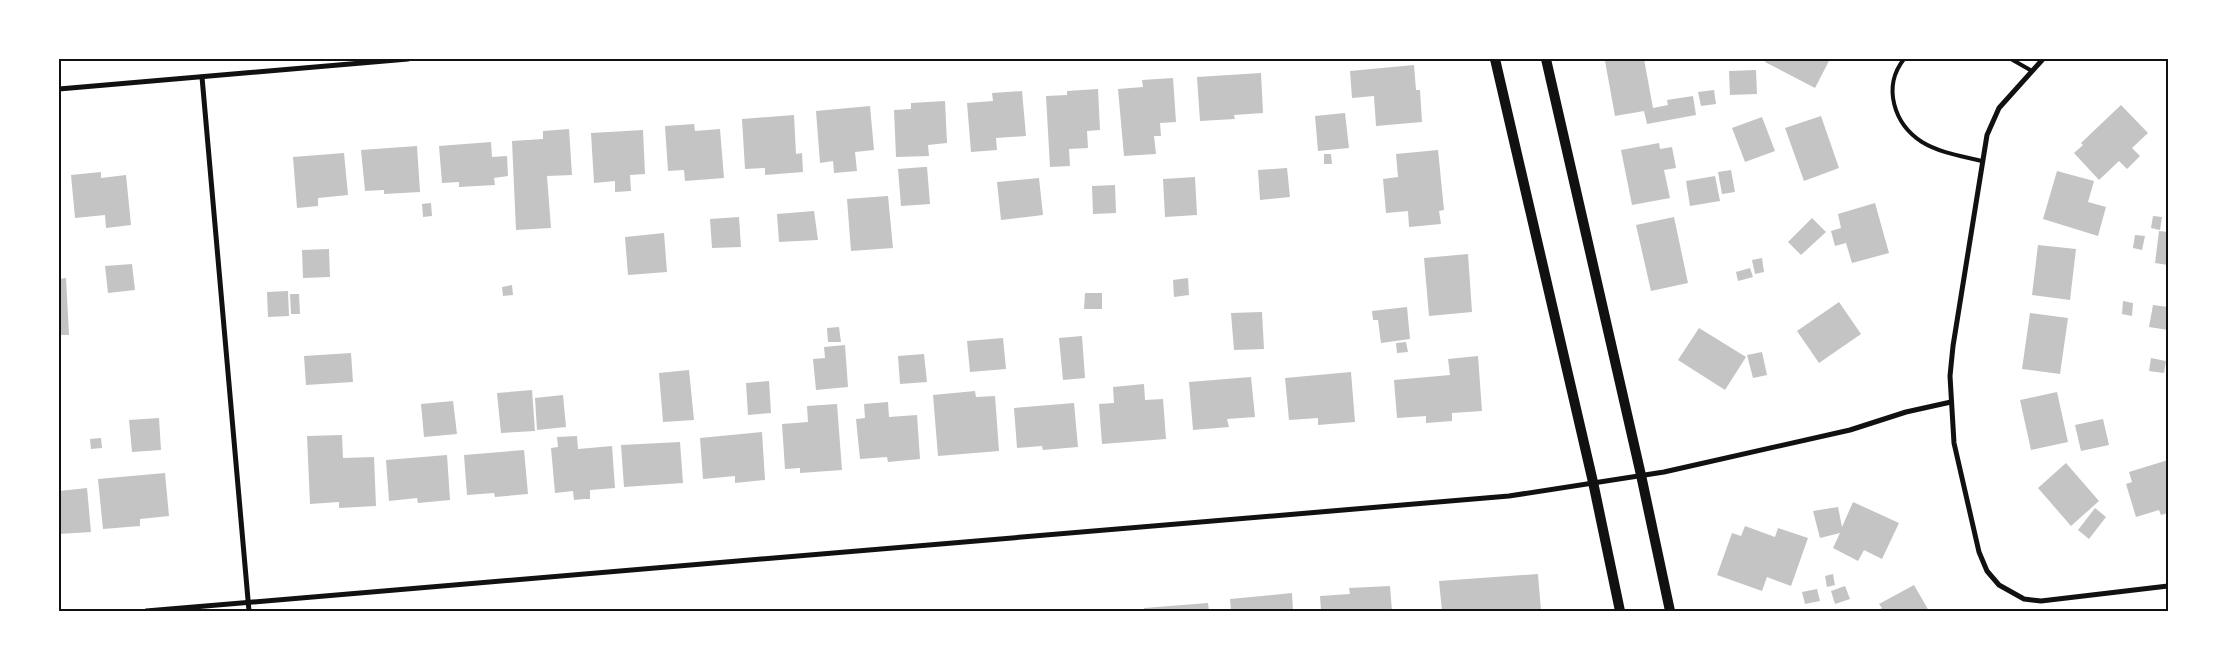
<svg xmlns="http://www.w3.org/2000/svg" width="2227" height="670" font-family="Signika,sans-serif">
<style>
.building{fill:#c4c4c4}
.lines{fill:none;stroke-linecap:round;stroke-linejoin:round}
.service{stroke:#111;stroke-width:4}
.minor{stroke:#111;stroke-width:5}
.secondary{stroke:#111;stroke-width:10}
.neatline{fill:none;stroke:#111;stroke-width:2}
</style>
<rect width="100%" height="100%" fill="#fff"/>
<!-- building -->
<g class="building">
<polygon points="1618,59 1644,59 1653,108 1668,105 1667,100 1693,96 1696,115 1647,124 1644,111 1615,116 1605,61"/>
<polygon points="1766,59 1830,59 1815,88 1765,62"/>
<polygon points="1414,65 1416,90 1420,90 1422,122 1376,126 1374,96 1352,98 1350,71"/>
<polygon points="1756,70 1757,94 1730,95 1729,71"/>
<polygon points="1261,73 1263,113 1234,115 1235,119 1200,121 1197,77"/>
<polygon points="1173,78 1176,122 1160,123 1161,136 1154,136 1156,154 1124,156 1118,89 1143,87 1142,80"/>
<polygon points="1098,89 1100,130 1087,131 1088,148 1069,149 1070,166 1050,167 1046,96 1067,95 1067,91"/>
<polygon points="1714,90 1716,104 1701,106 1698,92"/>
<polygon points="1022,91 1026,136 996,138 997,150 971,152 967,103 993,101 992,93"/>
<polygon points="945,101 947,143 928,145 929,156 896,157 894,110 911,109 911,103"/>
<polygon points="2121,105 2148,133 2132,148 2140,156 2127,169 2119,161 2099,180 2074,153 2083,145 2081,143"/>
<polygon points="870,106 874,150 855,152 857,171 834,173 833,161 820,163 816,111"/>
<polygon points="1345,113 1349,148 1318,151 1315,116"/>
<polygon points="794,115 796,154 802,153 803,172 765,175 765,168 745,169 742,119"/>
<polygon points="1821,116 1839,168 1804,181 1785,128"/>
<polygon points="1762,117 1775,151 1745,162 1732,128"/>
<polygon points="694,124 695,131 720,129 724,178 685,181 684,170 668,171 665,126"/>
<polygon points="569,129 572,175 547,176 551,228 516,230 512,141 543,139 543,131"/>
<polygon points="643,130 645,174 630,175 631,191 615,192 615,181 594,183 591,133"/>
<polygon points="491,142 492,157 507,156 508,176 494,178 495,185 459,187 459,182 442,183 439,146"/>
<polygon points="1659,143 1660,149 1672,147 1676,168 1664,170 1670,198 1632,205 1621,150"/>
<polygon points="417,146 420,192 384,194 384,190 365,191 361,150"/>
<polygon points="1438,150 1444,210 1439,211 1441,224 1409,227 1408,211 1386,213 1383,179 1398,177 1396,154"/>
<polygon points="344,153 348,195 318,198 318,206 297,208 293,157"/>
<polygon points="1324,154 1331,154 1332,164 1324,164"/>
<polygon points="924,167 927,167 930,204 901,206 898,169"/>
<polygon points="1287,168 1290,197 1260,200 1258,170"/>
<polygon points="1731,170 1735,192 1722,194 1718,172"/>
<polygon points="2057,171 2094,181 2088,202 2106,207 2098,236 2043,219"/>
<polygon points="101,172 101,178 126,175 131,225 106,228 105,215 75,218 71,175"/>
<polygon points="1715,176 1720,201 1690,206 1686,181"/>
<polygon points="1195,177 1197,215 1165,217 1163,179"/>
<polygon points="1039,178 1043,215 1001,220 997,182"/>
<polygon points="1115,185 1116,213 1093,214 1092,186"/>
<polygon points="888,196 893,248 851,251 847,199"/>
<polygon points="431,203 432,216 423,217 422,204"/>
<polygon points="1875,203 1889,253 1852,263 1846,243 1835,246 1831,231 1841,228 1838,214"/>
<polygon points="814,211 818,240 779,242 777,214"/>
<polygon points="2153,216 2162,217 2160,230 2151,228"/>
<polygon points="739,217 741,247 712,248 710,219"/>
<polygon points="1674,217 1688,283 1651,291 1636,225"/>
<polygon points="1812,218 1826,232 1801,255 1788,242"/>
<polygon points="2159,231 2168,232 2168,265 2155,263"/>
<polygon points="664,233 667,272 628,275 625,237"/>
<polygon points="2135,235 2145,236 2142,250 2133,248"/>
<polygon points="2038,245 2076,249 2070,300 2032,295"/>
<polygon points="329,249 330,277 303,278 302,250"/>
<polygon points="1468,254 1472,312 1429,316 1424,258"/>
<polygon points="1762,258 1764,272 1755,274 1752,260"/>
<polygon points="132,264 135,290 108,293 105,266"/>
<polygon points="1750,268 1753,277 1738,281 1736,272"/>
<polygon points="66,278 69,335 59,335 59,279"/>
<polygon points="1188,278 1189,295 1174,297 1173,280"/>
<polygon points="512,285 513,295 503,296 502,287"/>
<polygon points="288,291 289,316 268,317 267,292"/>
<polygon points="1085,293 1102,293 1102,309 1084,309"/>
<polygon points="290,294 299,294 300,314 291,314"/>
<polygon points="2123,301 2133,303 2132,316 2122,314"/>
<polygon points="1839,302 1861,334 1819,363 1797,331"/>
<polygon points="2153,305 2168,307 2168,330 2149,327"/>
<polygon points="1407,307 1410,339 1381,343 1378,320 1373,320 1372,311"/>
<polygon points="1262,312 1264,349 1234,350 1231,313"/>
<polygon points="2030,313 2068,318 2060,374 2022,369"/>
<polygon points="839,327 841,342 828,342 827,328"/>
<polygon points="1699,328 1746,357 1725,390 1678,360"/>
<polygon points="1082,336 1085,378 1063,380 1059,338"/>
<polygon points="1003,338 1006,369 970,372 967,341"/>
<polygon points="1406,342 1408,352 1397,353 1396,343"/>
<polygon points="845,345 848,387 816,390 813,359 825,358 824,347"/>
<polygon points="1762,352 1767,375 1753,378 1747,355"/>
<polygon points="351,353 353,382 306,385 304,356"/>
<polygon points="924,354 927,382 900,384 898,356"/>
<polygon points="1478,356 1482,411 1452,413 1452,421 1426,423 1426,416 1397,418 1394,380 1450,375 1448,359"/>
<polygon points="2151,358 2166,361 2164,373 2149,371"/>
<polygon points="689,370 694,420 663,422 659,373"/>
<polygon points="1351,372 1355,422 1318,425 1318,418 1289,420 1285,378"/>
<polygon points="1251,377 1255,417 1227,419 1229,427 1193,430 1189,382"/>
<polygon points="769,381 771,413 748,415 746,383"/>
<polygon points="1144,384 1145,400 1163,399 1166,439 1102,444 1099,404 1114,403 1113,387"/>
<polygon points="532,390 535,431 501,433 497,393"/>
<polygon points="975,391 976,397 995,396 999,451 938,456 933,395"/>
<polygon points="2057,392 2068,442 2031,450 2020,400"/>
<polygon points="563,395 566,427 537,430 535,398"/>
<polygon points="453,401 457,434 424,437 421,404"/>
<polygon points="888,402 889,417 917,415 920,459 888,462 887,457 860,459 856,419 865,418 864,404"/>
<polygon points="1074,403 1078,447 1043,450 1042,446 1017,448 1014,408"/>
<polygon points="837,404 842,470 800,473 800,468 785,469 782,424 808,422 807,406"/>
<polygon points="159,418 161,450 132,452 129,420"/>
<polygon points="2103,419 2109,445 2081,451 2075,425"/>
<polygon points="762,432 765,480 735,483 735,476 703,479 700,438"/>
<polygon points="342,435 343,458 374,457 376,506 339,508 339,502 310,504 307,436"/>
<polygon points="577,436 578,449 612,446 615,488 590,490 590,499 584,499 574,500 573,491 555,493 551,448 558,447 557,437"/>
<polygon points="101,438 102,448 91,449 90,439"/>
<polygon points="680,442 683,483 624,487 621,445"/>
<polygon points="524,450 528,494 495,497 494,493 467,495 464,455"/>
<polygon points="447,455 450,500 418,503 417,498 389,501 386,460"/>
<polygon points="2168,460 2168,513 2161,515 2159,510 2136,517 2126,484 2132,482 2129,472"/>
<polygon points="2066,463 2099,501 2071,526 2038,488"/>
<polygon points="165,473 169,516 140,519 140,526 103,529 98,479"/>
<polygon points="87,488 91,532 59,534 59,491"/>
<polygon points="1853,502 1899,523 1882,559 1864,550 1858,561 1833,548 1840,533 1820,538 1813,511 1838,507 1842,527"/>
<polygon points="2095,508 2106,517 2089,539 2078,530"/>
<polygon points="1745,526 1775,537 1778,528 1808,538 1791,586 1767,577 1762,591 1717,575 1732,533 1741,536"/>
<polygon points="1538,574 1541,611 1442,611 1439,581"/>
<polygon points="1833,574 1835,585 1827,587 1825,576"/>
<polygon points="1914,585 1929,611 1877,611 1882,608 1879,604"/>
<polygon points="1390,586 1392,611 1321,611 1320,596 1350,594 1349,588"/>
<polygon points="1845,586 1850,599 1835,604 1831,591"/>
<polygon points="1817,589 1820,601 1805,604 1802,592"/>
<polygon points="1292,593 1293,611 1231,611 1230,599"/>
<polygon points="1208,603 1209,611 1144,611 1144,608"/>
</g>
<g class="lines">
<!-- service -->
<g class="service">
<path d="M1904 59C1882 87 1894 124 1922 142 1940 153 1962 156 1982 161"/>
<polyline points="2011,59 2032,71"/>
</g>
<!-- minor -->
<g class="minor">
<polyline points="2043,59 1999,108 1987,135 1953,346 1950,376 1954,443 1979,552 1987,571 1999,585 2024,599 2041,601 2168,586"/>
<polyline points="202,77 249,611"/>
<polyline points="59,89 408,59"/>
<polyline points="146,611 1509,496 1664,472 1850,430 1906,412 1951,402"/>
</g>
<!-- secondary -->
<g class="secondary">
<polyline points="1495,59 1593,482 1620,611"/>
<polyline points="1546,59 1641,475 1670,611"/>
</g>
</g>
<!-- border -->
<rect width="2227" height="670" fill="none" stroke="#ffffff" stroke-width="120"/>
<rect x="60" y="60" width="2107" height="550" class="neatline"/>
</svg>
